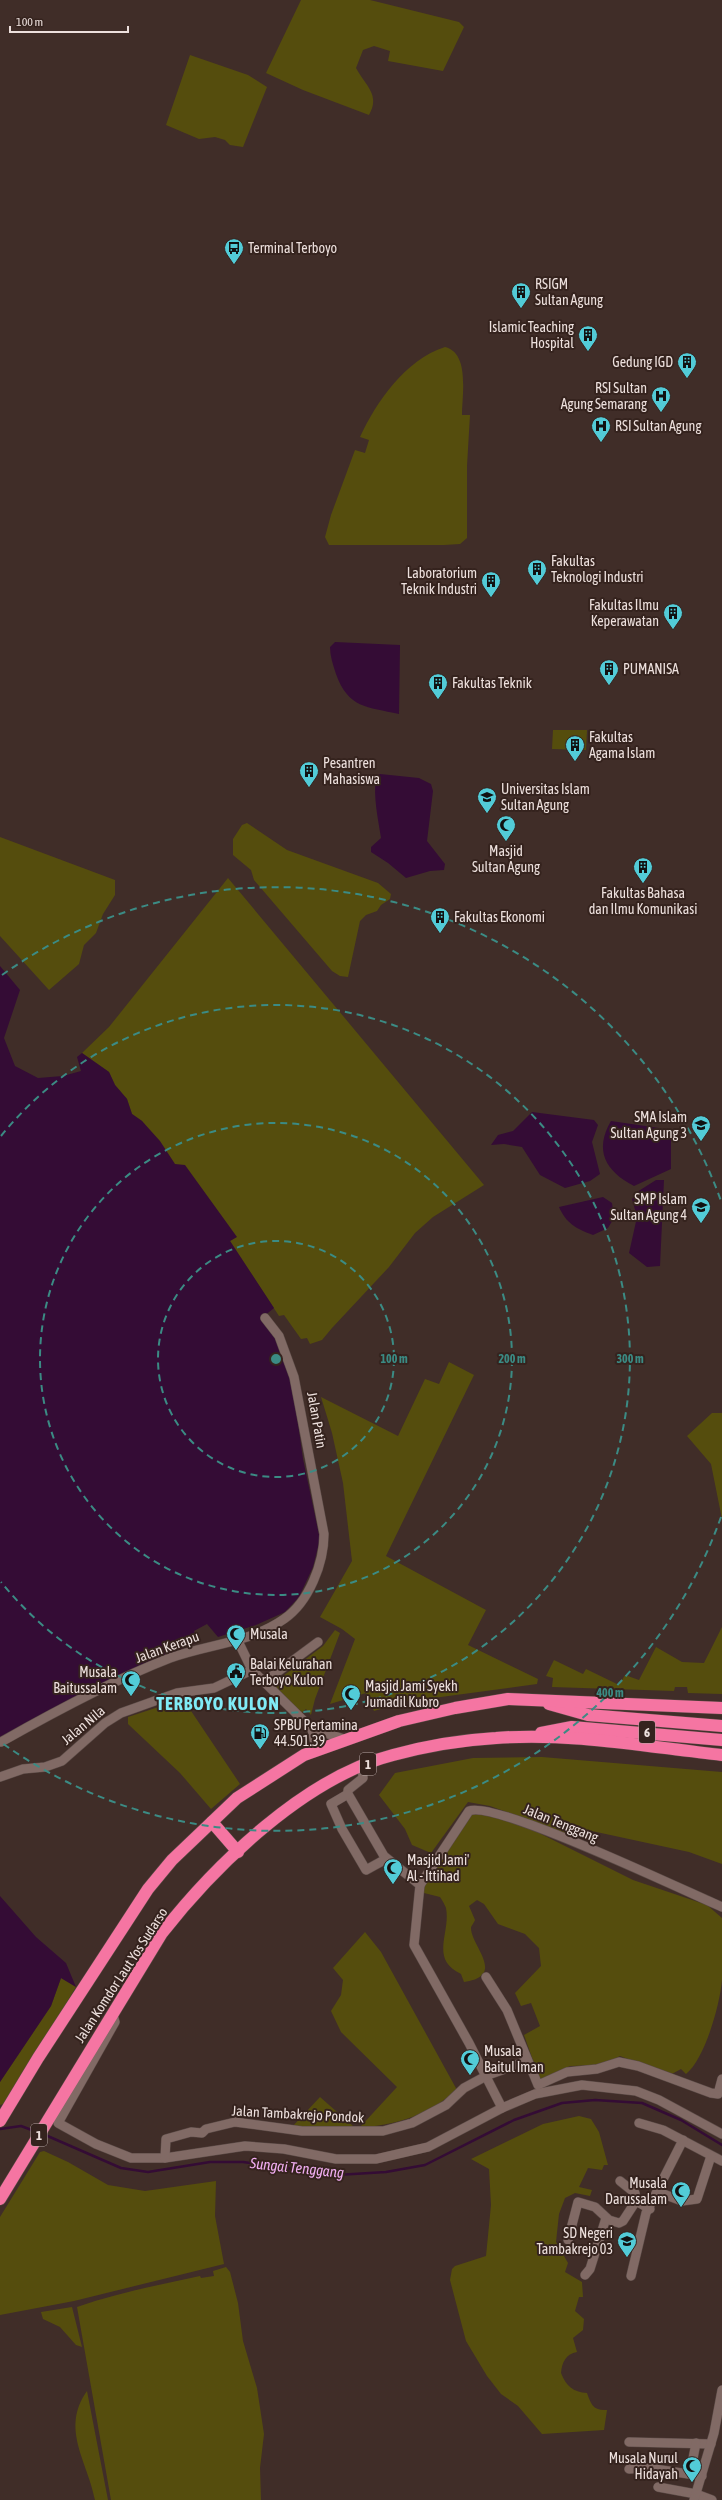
<svg xmlns="http://www.w3.org/2000/svg" width="722" height="2500" font-family="'Asap Condensed',sans-serif">
<style>
.green{fill:#554d0d}
.water{fill:#340c35}
.lines{fill:none;stroke-linecap:round;stroke-linejoin:round}
.stream{stroke:#340c35;stroke-width:2.5}
.minor-casing{stroke:#5a4a46;stroke-width:10}
.highway-casing{stroke:#5a4a46;stroke-width:13}
.minor{stroke:#816a65;stroke-width:9}
.highway{stroke:#f575a2;stroke-width:12}
.ring{fill:none;stroke:#3b8b84;stroke-width:2;stroke-dasharray:7 5}
.labels{text-anchor:middle;stroke-width:4;stroke-linejoin:round;paint-order:stroke}
.shield{fill:#35231e;stroke:#b6a7a4;stroke-width:1}
.shield-label{font-size:13px;font-weight:bold;fill:#ede0dd}
.poi-label{font-size:14px;fill:#ede0dd;stroke:#35231e;text-anchor:start}
.street-label{font-size:14px;fill:#ede0dd;stroke:#35231e}
.water-label{font-size:15px;font-style:italic;fill:#f0adf1;stroke:#35231e}
.district-label{font-size:18px;font-weight:bold;letter-spacing:1px;fill:#80ebf6;stroke:#35231e}
.centre{fill:#3b8b84;stroke:#35231e;stroke-width:2}
.ring-label{font-size:12px;text-anchor:middle;font-weight:bold;fill:#3b8b84;stroke:#35231e;stroke-width:4;stroke-linejoin:round;paint-order:stroke}
</style>
<rect width="100%" height="100%" fill="#402d28"/>
<!-- green -->
<g class="green">
<path d="M301 0H370L459 22 464 27 443 71 388 61 390 51 374 46 363 50 356 68C365 85 381 95 369 115L303 90 266 73Z"/>
<polygon points="190,55 248,75 267,87 243,147 230,145 225,140 215,137 199,139 166,125"/>
<path d="M445 347C470 353 462 395 462 415H470L467 466V538L460 544 444 545H329L325 537 331 515 355 450 365 453 369 440 360 437C377 401 405 360 445 347Z"/>
<polygon points="553,730 587,730 586,750 552,749"/>
<polygon points="247,823 287,850 378,883 391,894 390,899 381,905 377,911 366,915 360,921 348,977 340,976 332,971 254,880 251,870 233,855 233,839 242,825"/>
<polygon points="0,837 115,880 115,895 103,914 96,933 84,945 79,964 49,990 0,936"/>
<polygon points="228,878 484,1185 433,1217 415,1233 389,1267 332,1328 322,1340 310,1344 307,1338 301,1339 284,1315 279,1316 230,1241 236,1237 175,1165 142,1121 132,1114 127,1099 115,1085 109,1072 82,1053 109,1027"/>
<polygon points="449,1362 474,1375 386,1556 486,1610 468,1645 538,1679 537,1684 426,1699 424,1696 374,1711 366,1693 330,1704 355,1639 342,1629 320,1617 352,1561 343,1483 332,1433 321,1397 398,1436 425,1379 439,1384"/>
<polygon points="712,1413 722,1413 722,1519 711,1464 687,1436"/>
<polygon points="722,1627 722,1694 688,1693 687,1687 675,1687 674,1691 552,1687 553,1678 546,1676 554,1660 583,1674 586,1669 619,1685 625,1675 639,1680 656,1647 682,1662 704,1663"/>
<polygon points="335,1630 340,1633 315,1699 311,1715 306,1709 300,1714 271,1685 323,1646"/>
<polygon points="183,1699 240,1784 211,1809 180,1773 128,1724 128,1717"/>
<polygon points="542,1757 722,1772 722,1864 689,1852 578,1828 569,1835 490,1806 468,1802 431,1853 412,1845 405,1829 379,1795 395,1773 473,1758"/>
<path d="M473 1810 527 1827 633 1880 707 1905 722 1918C722 1939 722 1960 722 1980 720 2004 705 2059 686 2074L681 2069 670 2075 620 2056 603 2065 570 2066 540 2080 524 2035 540 2026 531 2003 521 2006 515 1993 541 1966 539 1948 525 1934 498 1924 484 1904 477 1900 469 1906 475 1920C474 1923 471 1926 471 1928 471 1946 507 1976 464 1982L461 1974C429 1959 451 1933 446 1908 445 1905 442 1900 440 1897L424 1893 421 1878Z"/>
<path d="M365 1932 381 1952 457 2090C405 2134 356 2128 292 2127L320 2097 353 2126H361L397 2087 341 2032 331 2011 341 1995 343 1980 333 1968Z"/>
<polygon points="61,1978 76,1987 6,2103 0,2105 0,2082 51,2006"/>
<path d="M579 2116 591 2119 599 2132 608 2165H604L602 2170 588 2168 579 2187 592 2190 590 2196 575 2193 565 2198 559 2214 556 2242 568 2263 565 2272 582 2282 583 2297H579L575 2311 584 2319 583 2330 573 2338 577 2352C566 2354 562 2362 561 2373 566 2386 573 2392 587 2393 591 2404 593 2411 607 2410L604 2430 542 2434 518 2406 501 2394 487 2376 466 2341 450 2280 452 2269 455 2266 486 2256 491 2205 489 2169 471 2159 543 2124Z"/>
<polygon points="44,2151 68,2162 108,2185 145,2191 216,2181 215,2216 224,2264 74,2301 0,2315 0,2217 40,2152"/>
<path d="M226 2267 230 2272 238 2303 243 2341 257 2388 264 2434 260 2468 261 2500H111L77 2307C117 2293 158 2285 200 2276L201 2278 214 2276 213 2271Z"/>
<polygon points="72,2307 82,2347 76,2345 60,2327 43,2319 41,2312"/>
<path d="M87 2391 108 2500H95C88 2462 60 2429 87 2391Z"/>
</g>
<!-- water -->
<g class="water">
<path d="M335 642 400 645 399 714C367 707 348 708 336 674 333 665 330 656 330 647Z"/>
<path d="M380 774 419 778 431 784 433 791 427 841 445 864 444 870 430 871 406 878 388 863 371 852V847L381 838C378 818 373 797 376 777Z"/>
<polygon points="0,966 20,990 4,1038 15,1066 38,1078 63,1076 81,1071 77,1057 82,1053 109,1072 115,1085 127,1099 132,1114 142,1121 160,1141 175,1164 185,1165 237,1237 230,1241 274,1308 263,1317 282,1348 292,1380 303,1459 320,1539 313,1567 299,1597 285,1612 256,1625 218,1637 207,1624 194,1631 199,1642 142,1664 0,1739"/>
<polygon points="532,1112 594,1120 598,1125 592,1142 600,1174 590,1181 565,1188 540,1175 522,1147 504,1144 491,1145 498,1135 513,1131"/>
<path d="M611 1121 659 1128 660 1136 667 1139 671 1138V1169L634 1186C605 1171 594 1150 611 1121Z"/>
<polygon points="656,1180 664,1180 660,1266 647,1267 629,1253 637,1217 632,1199 637,1192"/>
<path d="M603 1197 612 1203 614 1218 608 1228 593 1235C576 1229 566 1223 559 1207Z"/>
<polygon points="0,1896 36,1937 66,1963 76,1987 61,1978 51,2006 0,2082"/>
</g>
<g class="lines">
<!-- stream -->
<g class="stream">
<polyline points="0,2129 21,2126 37,2132"/>
<polyline points="43,2134 121,2168 148,2172 210,2162 243,2162 337,2175 386,2172 425,2165 514,2120 562,2103 595,2100 642,2103 681,2120 722,2145"/>
</g>
<defs>
<g id="minor">
<polyline points="238,1641 252,1670 312,1729 344,1739"/>
<polyline points="264,1682 318,1642"/>
<polyline points="312,1729 316,1749"/>
<path d="M1 1742C54 1712 113 1680 170 1658 208 1644 250 1643 284 1619 309 1602 324 1563 324 1534L294 1377 279 1336 265 1318"/>
<polyline points="362,1766 363,1778 348,1790 348,1794 384,1856 420,1885 414,1945 469,2043 502,2108"/>
<polyline points="0,1777 23,1769 45,1767 62,1761 105,1723 121,1713 177,1693 214,1688 252,1670"/>
<polyline points="348,1794 331,1804 342,1829 366,1870 386,1859"/>
<path d="M420 1885 469 1811C493 1799 687 1892 722 1907"/>
<polyline points="486,1977 507,2010 538,2085 567,2072 597,2069 619,2062 638,2066 711,2093 718,2094 722,2079"/>
<polyline points="113,2015 115,2022 58,2123 96,2144 131,2158 165,2158 245,2146 284,2149 336,2159 376,2159 428,2147 502,2108 535,2094 582,2085 636,2091 659,2100 722,2134"/>
<polyline points="639,2123 663,2130 722,2161"/>
<polyline points="165,2158 166,2139 191,2132 202,2133 206,2129 235,2122 302,2131 383,2131 412,2123 446,2105 464,2088 488,2075 527,2061"/>
<polyline points="620,2181 635,2193 636,2201"/>
<polyline points="658,2192 682,2201 697,2199 711,2156"/>
<polyline points="568,2240 578,2202 595,2207 609,2220 619,2223 623,2221 636,2201 650,2209"/>
<polyline points="585,2275 590,2269 606,2218"/>
<polyline points="631,2276 646,2213 683,2140"/>
<polyline points="629,2442 711,2444"/>
<polyline points="629,2469 648,2468 702,2476"/>
<polyline points="690,2474 696,2443"/>
<polyline points="658,2487 696,2494 712,2500"/>
<polyline points="694,2500 714,2433 722,2390"/>
</g>
<g id="highway">
<polyline points="549,1704 588,1715 722,1726"/>
<polyline points="541,1733 572,1727 722,1740"/>
<polyline points="212,1822 238,1852"/>
<polyline points="0,2121 38,2058 148,1889 172,1860 237,1798 304,1755 399,1721 455,1708 508,1699 722,1708"/>
<path d="M0 2199 162 1933C216 1864 306 1777 393 1755 426 1746 462 1740 496 1738 570 1732 648 1747 722 1755"/>
</g>
</defs>
<!-- minor casing -->
<use href="#minor" class="minor-casing"/>
<!-- highway casing -->
<use href="#highway" class="highway-casing"/>
<!-- minor -->
<use href="#minor" class="minor"/>
<!-- highway -->
<use href="#highway" class="highway"/>
</g>
<!-- distance rings -->
<g class="ring">
<circle cx="276" cy="1359" r="118"/>
<circle cx="276" cy="1359" r="236"/>
<path d="M1 1136A354 354 0 1 1 1 1582"/>
<path d="M721 1517A472 472 0 0 1 2 1743M2 975A472 472 0 0 1 721 1201"/>
</g>
<!-- icons -->
<defs>
<symbol id="bus-pin" viewBox="-11 -11 22 30"><path d="M0 17L-7.5 6A9.5 9.5 0 1 1 7.5 6Z" fill="#52cbd7" stroke="#35231e"/><path d="M-5-6H5V4H4V6H2V4H-2V6H-4V4H-5ZM-3.5-4V0h7V-4ZM-3.5 1.2v1.5H-2V1.2ZM2 1.2v1.5H3.5V1.2Z" fill="#111"/></symbol>
<symbol id="building-pin" viewBox="-11 -11 22 30"><path d="M0 17L-7.5 6A9.5 9.5 0 1 1 7.5 6Z" fill="#52cbd7" stroke="#35231e"/><path d="M-4-6H4V6H1V3H-1V6H-4ZM-2.5-4.3h1.7v1.8h-1.7ZM.8-4.3h1.7v1.8H.8ZM-2.5-1h1.7V.8h-1.7ZM.8-1h1.7V.8H.8Z" fill="#111"/></symbol>
<symbol id="hospital-pin" viewBox="-11 -11 22 30"><path d="M0 17L-7.5 6A9.5 9.5 0 1 1 7.5 6Z" fill="#52cbd7" stroke="#35231e"/><path d="M-5-5h3v3.5h4V-5h3V5h-3V1.5h-4V5h-3Z" fill="#111"/></symbol>
<symbol id="university-pin" viewBox="-11 -11 22 30"><path d="M0 17L-7.5 6A9.5 9.5 0 1 1 7.5 6Z" fill="#52cbd7" stroke="#35231e"/><path d="M0-5L7-2L0 1L-7-2ZM-4 1L0 2.5L4 1V4Q0 6-4 4Z" fill="#111"/></symbol>
<symbol id="mosque-pin" viewBox="-11 -11 22 30"><path d="M0 17L-7.5 6A9.5 9.5 0 1 1 7.5 6Z" fill="#52cbd7" stroke="#35231e"/><path d="M3.5-4.9A6 6 0 1 0 3.5 4.9A5 5 0 1 1 3.5-4.9Z" fill="#111"/></symbol>
<symbol id="school-pin" viewBox="-11 -11 22 30"><path d="M0 17L-7.5 6A9.5 9.5 0 1 1 7.5 6Z" fill="#52cbd7" stroke="#35231e"/><path d="M0-5L7-2L0 1L-7-2ZM-4 1L0 2.5L4 1V4Q0 6-4 4Z" fill="#111"/></symbol>
<symbol id="civic-pin" viewBox="-11 -11 22 30"><path d="M0 17L-7.5 6A9.5 9.5 0 1 1 7.5 6Z" fill="#52cbd7" stroke="#35231e"/><path d="M-.6-6.5H3V-4.5H.6V-3L4-1V1h2V6H-6V1h2V-1L-.6-3ZM-1.2 2.5V6h2.4V2.5Z" fill="#111"/></symbol>
<symbol id="fuel-pin" viewBox="-11 -11 22 30"><path d="M0 17L-7.5 6A9.5 9.5 0 1 1 7.5 6Z" fill="#52cbd7" stroke="#35231e"/><path d="M-5.5-6h7V0h2V4h1.3V-2.5L3-4.5l.8-.8L6-3V5H2.5V1h-1V6h-7ZM-4.2-4.7v3.2H.2V-4.7Z" fill="#111"/></symbol>
</defs>
<g fill-rule="evenodd">
<use href="#bus-pin" x="223" y="237" width="22" height="30"/>
<use href="#building-pin" x="510" y="281" width="22" height="30"/>
<use href="#building-pin" x="577" y="324" width="22" height="30"/>
<use href="#building-pin" x="676" y="351" width="22" height="30"/>
<use href="#hospital-pin" x="650" y="385" width="22" height="30"/>
<use href="#hospital-pin" x="590" y="415" width="22" height="30"/>
<use href="#building-pin" x="526" y="558" width="22" height="30"/>
<use href="#building-pin" x="480" y="570" width="22" height="30"/>
<use href="#building-pin" x="662" y="602" width="22" height="30"/>
<use href="#building-pin" x="598" y="658" width="22" height="30"/>
<use href="#building-pin" x="427" y="672" width="22" height="30"/>
<use href="#building-pin" x="564" y="734" width="22" height="30"/>
<use href="#building-pin" x="298" y="760" width="22" height="30"/>
<use href="#university-pin" x="476" y="786" width="22" height="30"/>
<use href="#mosque-pin" x="495" y="814" width="22" height="30"/>
<use href="#building-pin" x="632" y="856" width="22" height="30"/>
<use href="#building-pin" x="429" y="906" width="22" height="30"/>
<use href="#school-pin" x="690" y="1114" width="22" height="30"/>
<use href="#school-pin" x="690" y="1196" width="22" height="30"/>
<use href="#mosque-pin" x="225" y="1623" width="22" height="30"/>
<use href="#civic-pin" x="225" y="1661" width="22" height="30"/>
<use href="#mosque-pin" x="120" y="1669" width="22" height="30"/>
<use href="#mosque-pin" x="340" y="1683" width="22" height="30"/>
<use href="#fuel-pin" x="249" y="1722" width="22" height="30"/>
<use href="#mosque-pin" x="382" y="1857" width="22" height="30"/>
<use href="#mosque-pin" x="459" y="2048" width="22" height="30"/>
<use href="#mosque-pin" x="670" y="2180" width="22" height="30"/>
<use href="#school-pin" x="616" y="2230" width="22" height="30"/>
<use href="#mosque-pin" x="681" y="2455" width="22" height="30"/>
</g>
<g class="labels">
<!-- shield labels -->
<g class="shield">
<rect x="639" y="1721" width="16" height="22" rx="3"/>
<rect x="360" y="1753" width="16" height="22" rx="3"/>
<rect x="31" y="2124" width="16" height="22" rx="3"/>
</g>
<g class="shield-label">
<text x="647" y="1737">6</text>
<text x="368" y="1769">1</text>
<text x="39" y="2140">1</text>
</g>
<!-- poi labels -->
<g class="poi-label">
<text x="248" y="253">Terminal Terboyo</text>
<text x="535" y="289">RSIGM<tspan x="535" dy="16">Sultan Agung</tspan></text>
<text x="574" y="332" text-anchor="end">Islamic Teaching<tspan x="574" dy="16">Hospital</tspan></text>
<text x="673" y="367" text-anchor="end">Gedung IGD</text>
<text x="647" y="393" text-anchor="end">RSI Sultan<tspan x="647" dy="16">Agung Semarang</tspan></text>
<text x="615" y="431">RSI Sultan Agung</text>
<text x="551" y="566">Fakultas<tspan x="551" dy="16">Teknologi Industri</tspan></text>
<text x="477" y="578" text-anchor="end">Laboratorium<tspan x="477" dy="16">Teknik Industri</tspan></text>
<text x="659" y="610" text-anchor="end">Fakultas Ilmu<tspan x="659" dy="16">Keperawatan</tspan></text>
<text x="623" y="674">PUMANISA</text>
<text x="452" y="688">Fakultas Teknik</text>
<text x="589" y="742">Fakultas<tspan x="589" dy="16">Agama Islam</tspan></text>
<text x="323" y="768">Pesantren<tspan x="323" dy="16">Mahasiswa</tspan></text>
<text x="501" y="794">Universitas Islam<tspan x="501" dy="16">Sultan Agung</tspan></text>
<text x="506" y="856" text-anchor="middle">Masjid<tspan x="506" dy="16">Sultan Agung</tspan></text>
<text x="643" y="898" text-anchor="middle">Fakultas Bahasa<tspan x="643" dy="16">dan Ilmu Komunikasi</tspan></text>
<text x="454" y="922">Fakultas Ekonomi</text>
<text x="687" y="1122" text-anchor="end">SMA Islam<tspan x="687" dy="16">Sultan Agung 3</tspan></text>
<text x="687" y="1204" text-anchor="end">SMP Islam<tspan x="687" dy="16">Sultan Agung 4</tspan></text>
<text x="250" y="1639">Musala</text>
<text x="250" y="1669">Balai Kelurahan<tspan x="250" dy="16">Terboyo Kulon</tspan></text>
<text x="117" y="1677" text-anchor="end">Musala<tspan x="117" dy="16">Baitussalam</tspan></text>
<text x="365" y="1691">Masjid Jami Syekh<tspan x="365" dy="16">Jumadil Kubro</tspan></text>
<text x="274" y="1730">SPBU Pertamina<tspan x="274" dy="16">44.501.39</tspan></text>
<text x="407" y="1865">Masjid Jami'<tspan x="407" dy="16">Al - Ittihad</tspan></text>
<text x="484" y="2056">Musala<tspan x="484" dy="16">Baitul Iman</tspan></text>
<text x="667" y="2188" text-anchor="end">Musala<tspan x="667" dy="16">Darussalam</tspan></text>
<text x="613" y="2238" text-anchor="end">SD Negeri<tspan x="613" dy="16">Tambakrejo 03</tspan></text>
<text x="678" y="2463" text-anchor="end">Musala Nurul<tspan x="678" dy="16">Hidayah</tspan></text>
</g>
<!-- street labels -->
<g class="street-label">
<text transform="translate(317 1420) rotate(80)" y="5">Jalan Patin</text>
<text transform="translate(167 1647) rotate(-20)" y="5">Jalan Kerapu</text>
<text transform="translate(83 1725) rotate(-40)" y="5">Jalan Nila</text>
<text transform="translate(561 1823) rotate(22)" y="5">Jalan Tenggang</text>
<text transform="translate(121 1975) rotate(-57)" y="5">Jalan Komdor Laut Yos Sudarso</text>
<text transform="translate(298 2114) rotate(3)" y="5">Jalan Tambakrejo Pondok</text>
</g>
<!-- water labels -->
<g class="water-label">
<text transform="translate(297 2168) rotate(6)" y="5">Sungai Tenggang</text>
</g>
<!-- district labels -->
<g class="district-label">
<text x="218" y="1710">TERBOYO KULON</text>
</g>
</g>
<circle cx="276" cy="1359" r="6" class="centre"/>
<g class="ring-label">
<text x="394" y="1363">100 m</text>
<text x="512" y="1363">200 m</text>
<text x="630" y="1363">300 m</text>
<text x="610" y="1697">400 m</text>
</g>
<!-- scale -->
<path d="M10 26v6h118v-6" fill="none" stroke="#ede0dd" stroke-width="2"/>
<text x="16" y="26" font-size="12" fill="#ede0dd" stroke="#35231e" stroke-width="3" paint-order="stroke">100 m</text>
</svg>
